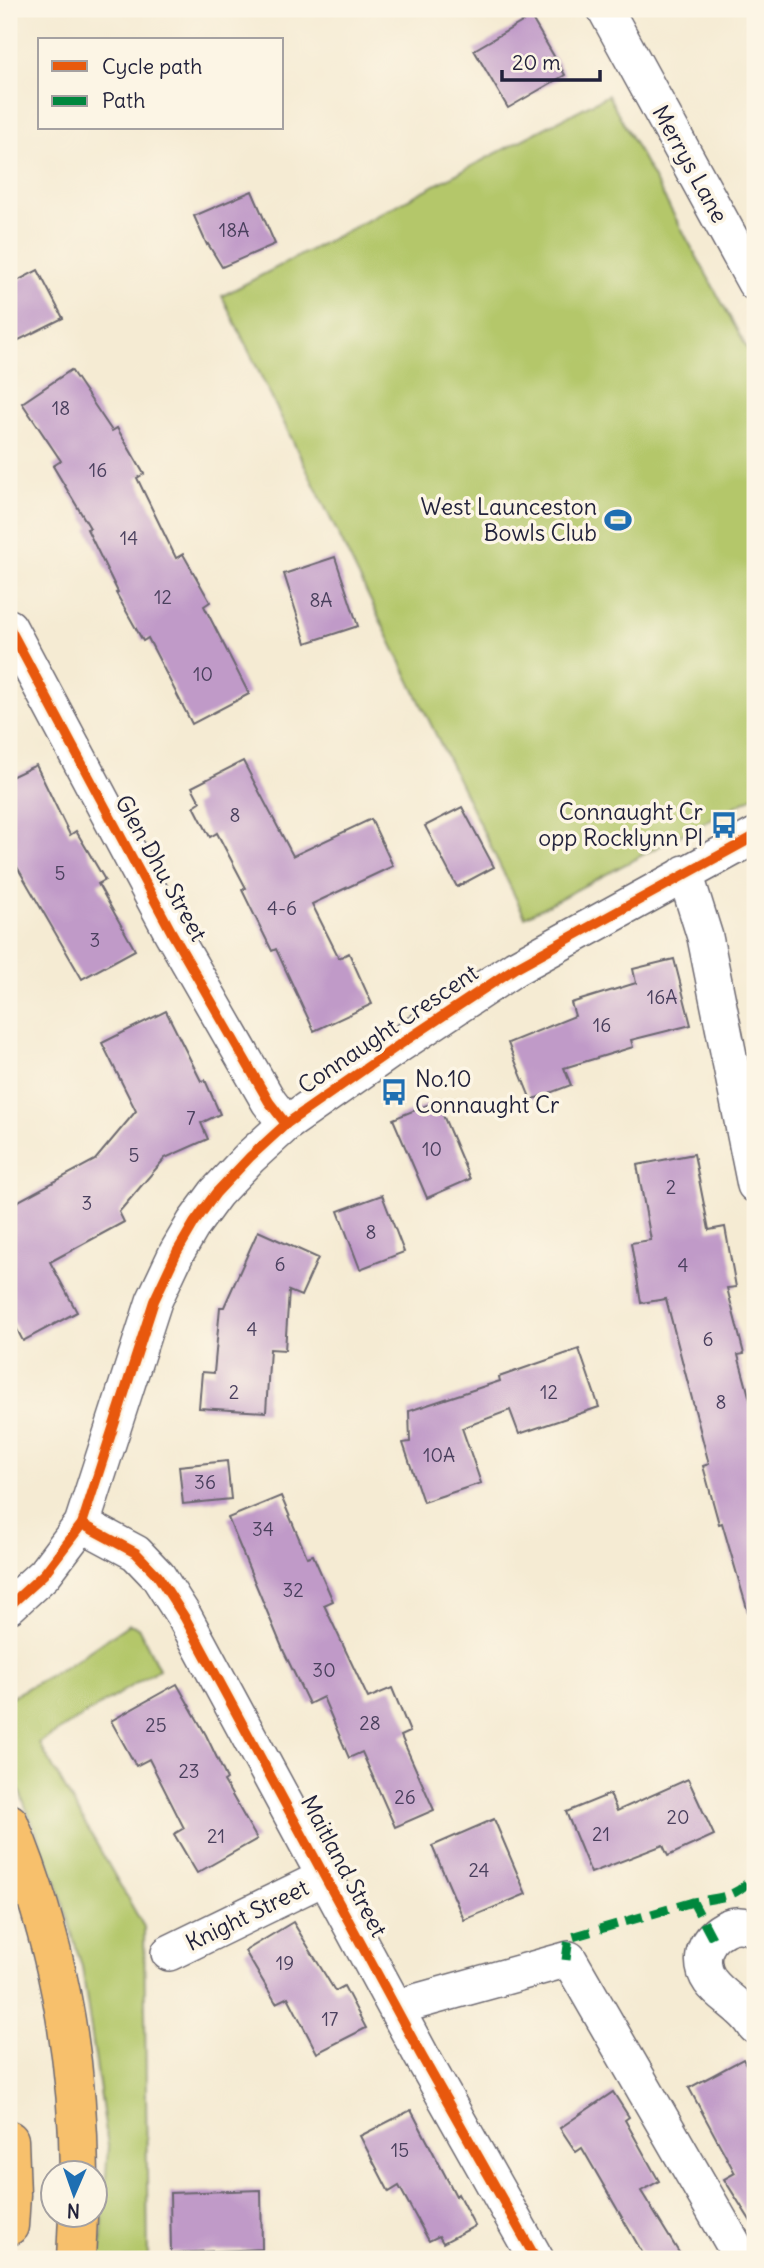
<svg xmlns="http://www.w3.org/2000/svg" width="764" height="2268" font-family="Delius,sans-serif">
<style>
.green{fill:#b4c76a;stroke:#6b7452;stroke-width:2}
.building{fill:#c09ac8}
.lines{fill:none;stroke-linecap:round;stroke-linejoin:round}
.minor-casing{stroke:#6c6870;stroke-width:38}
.highway-casing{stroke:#6c6870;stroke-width:41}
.minor{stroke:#fff;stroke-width:35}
.highway{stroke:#f7c06c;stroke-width:38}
.quiet{stroke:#00873e;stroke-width:9;stroke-dasharray:18 9;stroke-linecap:butt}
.cycleway-casing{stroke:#fcf5e5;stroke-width:15}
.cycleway{stroke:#e8590c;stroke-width:10}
.labels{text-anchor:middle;stroke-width:7;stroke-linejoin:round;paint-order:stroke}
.number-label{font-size:19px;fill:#4a405e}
.street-label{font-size:23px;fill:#22223b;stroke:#fcf5e5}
.poi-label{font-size:23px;fill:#22223b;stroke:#fcf5e5;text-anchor:end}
</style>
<rect width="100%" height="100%" fill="#fcf5e5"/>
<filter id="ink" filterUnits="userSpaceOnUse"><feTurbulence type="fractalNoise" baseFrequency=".0143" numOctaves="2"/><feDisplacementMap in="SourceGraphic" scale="14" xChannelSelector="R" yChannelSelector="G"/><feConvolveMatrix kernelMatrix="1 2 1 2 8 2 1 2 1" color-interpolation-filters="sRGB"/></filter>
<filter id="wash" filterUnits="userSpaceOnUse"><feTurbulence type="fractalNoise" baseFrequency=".00686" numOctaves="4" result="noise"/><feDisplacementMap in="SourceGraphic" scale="28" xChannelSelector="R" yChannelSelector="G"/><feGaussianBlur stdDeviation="1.57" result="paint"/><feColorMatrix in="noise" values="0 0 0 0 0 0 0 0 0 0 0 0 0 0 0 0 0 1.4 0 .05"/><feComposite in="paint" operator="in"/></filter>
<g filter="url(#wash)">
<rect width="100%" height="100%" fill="#f5ebd3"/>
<!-- green -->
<g class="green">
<polygon points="608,95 755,363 755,796 525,917 222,296"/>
<polygon points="129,1624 138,1627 159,1669 39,1743 144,1927 148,2259 100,2259 108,2146 82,1967 57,1883 9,1766 9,1698 67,1666"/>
</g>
<g id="blocks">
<!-- building -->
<g class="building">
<polygon points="531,17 565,75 508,108 474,50"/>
<polygon points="252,191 275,244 222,267 208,244 207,245 194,216"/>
<polygon points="38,270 63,318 9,345 9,285"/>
<polygon points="71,370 112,431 117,428 144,474 137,478 176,558 183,554 210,602 204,606 249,694 192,724 148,638 143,641 116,593 118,592 87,529 90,528 53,466 61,461 22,403"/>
<polygon points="335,557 358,626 306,643 284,574"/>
<polygon points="243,761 293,856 371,819 393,866 312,904 339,958 349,953 372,1004 314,1031 276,949 272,951 242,890 246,888 217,833 210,837 194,806 200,802 192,787"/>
<polygon points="36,765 70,835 76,831 105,880 98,884 135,950 82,979 9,853 9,778"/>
<polygon points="462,807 494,867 457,887 425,826"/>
<polygon points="674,959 691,1025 631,1040 633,1047 564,1068 571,1085 531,1100 508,1043 575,1016 571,1003 636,983 633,969"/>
<polygon points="166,1011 201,1081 205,1080 220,1114 201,1123 208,1139 165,1158 119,1212 124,1222 50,1262 77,1312 23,1341 9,1314 9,1206 95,1160 136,1111 102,1043"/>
<polygon points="437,1101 470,1179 427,1198 393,1119"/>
<polygon points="694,1154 709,1230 725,1227 736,1287 727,1288 744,1354 738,1355 755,1418 755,1611 748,1612 722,1523 719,1524 703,1466 709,1464 666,1299 641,1303 631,1243 651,1240 637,1165"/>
<polygon points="382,1195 404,1252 360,1269 338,1211"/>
<polygon points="258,1231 318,1258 301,1296 289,1291 285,1350 270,1349 266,1412 199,1408 202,1372 214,1373 220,1307 224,1307"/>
<polygon points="579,1349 599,1407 519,1434 510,1410 462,1428 481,1483 423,1502 403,1443 410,1442 409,1411 500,1381 499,1377"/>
<polygon points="227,1461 231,1499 183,1504 179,1466"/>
<polygon points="281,1496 307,1557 313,1555 333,1601 324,1605 368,1698 392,1688 410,1732 401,1736 434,1810 395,1827 362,1752 349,1758 323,1697 309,1704 284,1652 228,1518"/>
<polygon points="177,1684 206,1735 227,1779 224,1781 257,1839 197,1873 174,1834 184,1828 149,1759 136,1766 111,1721"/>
<polygon points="688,1779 714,1835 668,1856 663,1845 591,1873 566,1812 610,1794 617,1811"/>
<polygon points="494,1819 526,1894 464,1920 432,1846"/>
<polygon points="293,1922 335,1991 344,1986 366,2028 317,2053 288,1997 276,2003 245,1951"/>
<polygon points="743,2059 755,2081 755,2228 724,2179 735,2173 689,2088"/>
<polygon points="613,2092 629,2117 625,2120 659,2181 641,2191 683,2259 646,2259 582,2148 576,2152 560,2128"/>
<polygon points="411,2110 456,2196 458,2194 475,2226 443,2243 439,2236 429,2241 399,2186 389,2192 360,2136"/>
<polygon points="261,2190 262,2249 171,2253 170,2193"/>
</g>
</g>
</g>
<g filter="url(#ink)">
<use href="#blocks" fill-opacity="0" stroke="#6c6870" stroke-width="2"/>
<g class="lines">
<defs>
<g id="minor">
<polyline points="605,9 755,283"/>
<polyline points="9,627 172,933 269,1102 286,1124"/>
<polyline points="685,873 705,937 755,1185"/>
<polyline points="82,1524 136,1553 158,1576 185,1618 421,2055 536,2259"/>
<polyline points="9,1606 44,1574 82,1524 154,1301 177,1252 194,1223 216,1193 250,1157 286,1124 399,1045 515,968 755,836"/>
<path d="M755 1929C745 1924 734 1923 724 1929 713 1935 707 1942 704 1954 698 1990 740 1999 755 2026"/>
<polyline points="169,1953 325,1877"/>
<polyline points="397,2007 569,1959 742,2259"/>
</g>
<g id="highway">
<path d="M9 1823C56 1937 78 2050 79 2174"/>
<polyline points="9,2140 11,2195 9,2226"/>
<polyline points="76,2259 78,2216"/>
</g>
</defs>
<!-- minor casing -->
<use href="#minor" class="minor-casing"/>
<!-- highway casing -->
<use href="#highway" class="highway-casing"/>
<!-- minor -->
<use href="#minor" class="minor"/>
<!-- highway -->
<use href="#highway" class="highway"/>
<!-- quiet -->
<g class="quiet">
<path d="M712 1938 693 1902C722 1897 736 1899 755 1874"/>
<polyline points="566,1960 569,1938 693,1902"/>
</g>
<defs>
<g id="cycleway">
<polyline points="9,627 172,933 269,1102 286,1124"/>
<polyline points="82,1524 136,1553 158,1576 185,1618 421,2055 536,2259"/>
<polyline points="9,1606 44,1574 82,1524 154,1301 177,1252 194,1223 216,1193 250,1157 286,1124 399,1045 515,968 755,836"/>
</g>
</defs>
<!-- cycleway casing -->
<use href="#cycleway" class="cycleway-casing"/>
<!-- cycleway -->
<use href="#cycleway" class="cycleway"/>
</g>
</g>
<!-- icons -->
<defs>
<symbol id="stadium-bare" viewBox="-9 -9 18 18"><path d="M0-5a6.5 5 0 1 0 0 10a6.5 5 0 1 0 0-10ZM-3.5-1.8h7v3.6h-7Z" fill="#1f6fb2" stroke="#fcf5e5" stroke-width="2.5" paint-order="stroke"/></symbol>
<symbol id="bus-bare" viewBox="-9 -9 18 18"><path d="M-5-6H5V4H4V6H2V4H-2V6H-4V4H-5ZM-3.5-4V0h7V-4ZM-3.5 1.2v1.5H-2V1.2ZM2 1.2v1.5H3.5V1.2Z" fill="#1f6fb2" stroke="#fcf5e5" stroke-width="2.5" paint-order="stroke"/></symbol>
</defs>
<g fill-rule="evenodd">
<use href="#stadium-bare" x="599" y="501" width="38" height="38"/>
<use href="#bus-bare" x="705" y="806" width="38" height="38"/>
<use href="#bus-bare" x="375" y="1073" width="38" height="38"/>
</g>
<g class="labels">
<!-- number labels -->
<g class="number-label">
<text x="234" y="237">18A</text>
<text x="61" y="415">18</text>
<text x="98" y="477">16</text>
<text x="129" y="545">14</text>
<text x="163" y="604">12</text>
<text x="321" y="607">8A</text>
<text x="203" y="681">10</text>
<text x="235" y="822">8</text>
<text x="60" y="880">5</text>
<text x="282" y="915">4-6</text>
<text x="95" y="947">3</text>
<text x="662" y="1004">16A</text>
<text x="602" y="1032">16</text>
<text x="191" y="1125">7</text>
<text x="432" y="1156">10</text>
<text x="134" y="1162">5</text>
<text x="671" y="1194">2</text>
<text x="87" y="1210">3</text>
<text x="371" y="1239">8</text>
<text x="280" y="1271">6</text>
<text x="683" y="1272">4</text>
<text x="252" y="1336">4</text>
<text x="708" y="1346">6</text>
<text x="234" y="1399">2</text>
<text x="549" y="1399">12</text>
<text x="721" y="1409">8</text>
<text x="439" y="1462">10A</text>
<text x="205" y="1489">36</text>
<text x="263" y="1536">34</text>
<text x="293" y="1597">32</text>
<text x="324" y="1677">30</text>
<text x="370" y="1730">28</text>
<text x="156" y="1732">25</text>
<text x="189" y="1778">23</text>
<text x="405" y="1804">26</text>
<text x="678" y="1824">20</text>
<text x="601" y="1841">21</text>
<text x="216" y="1843">21</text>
<text x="479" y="1877">24</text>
<text x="285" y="1970">19</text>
<text x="330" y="2026">17</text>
<text x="400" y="2157">15</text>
</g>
<!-- street labels -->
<g class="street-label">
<text transform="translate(690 164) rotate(61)" y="8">Merrys Lane</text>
<text transform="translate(161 868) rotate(61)" y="8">Glen Dhu Street</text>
<text transform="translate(388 1029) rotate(-34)" y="8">Connaught Crescent</text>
<text transform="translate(344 1866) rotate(62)" y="8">Maitland Street</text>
<text transform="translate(247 1915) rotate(-26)" y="8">Knight Street</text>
</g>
<!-- poi labels -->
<g class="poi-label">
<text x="597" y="515">West Launceston<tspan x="597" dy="26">Bowls Club</tspan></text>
<text x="703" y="820">Connaught Cr<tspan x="703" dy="26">opp Rocklynn Pl</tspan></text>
<text x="415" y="1087" text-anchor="start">No.10<tspan x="415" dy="26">Connaught Cr</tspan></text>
</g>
</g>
<!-- margin -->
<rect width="764" height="2268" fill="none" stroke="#fcf5e5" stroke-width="35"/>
<!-- legend -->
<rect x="38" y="38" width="245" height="91" fill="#fcf5e5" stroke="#a5a1a1" stroke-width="2"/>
<rect x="52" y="61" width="35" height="10" fill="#e8590c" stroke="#a5a1a1" stroke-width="2"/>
<text x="102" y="74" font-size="21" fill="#22223b">Cycle path</text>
<rect x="52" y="96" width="35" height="10" fill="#00873e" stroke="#a5a1a1" stroke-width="2"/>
<text x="102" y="108" font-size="21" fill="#22223b">Path</text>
<!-- north arrow -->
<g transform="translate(74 2194) rotate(182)"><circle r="33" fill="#fcf5e5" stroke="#a5a1a1" stroke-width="2"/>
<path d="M0-5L12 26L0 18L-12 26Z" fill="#1f6fb2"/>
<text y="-10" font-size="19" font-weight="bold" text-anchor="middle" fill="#22223b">N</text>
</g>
<!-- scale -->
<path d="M502 70v10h98v-10" fill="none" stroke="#22223b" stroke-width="3.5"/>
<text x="512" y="70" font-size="21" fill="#22223b" stroke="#fcf5e5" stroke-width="5" paint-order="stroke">20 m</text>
</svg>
